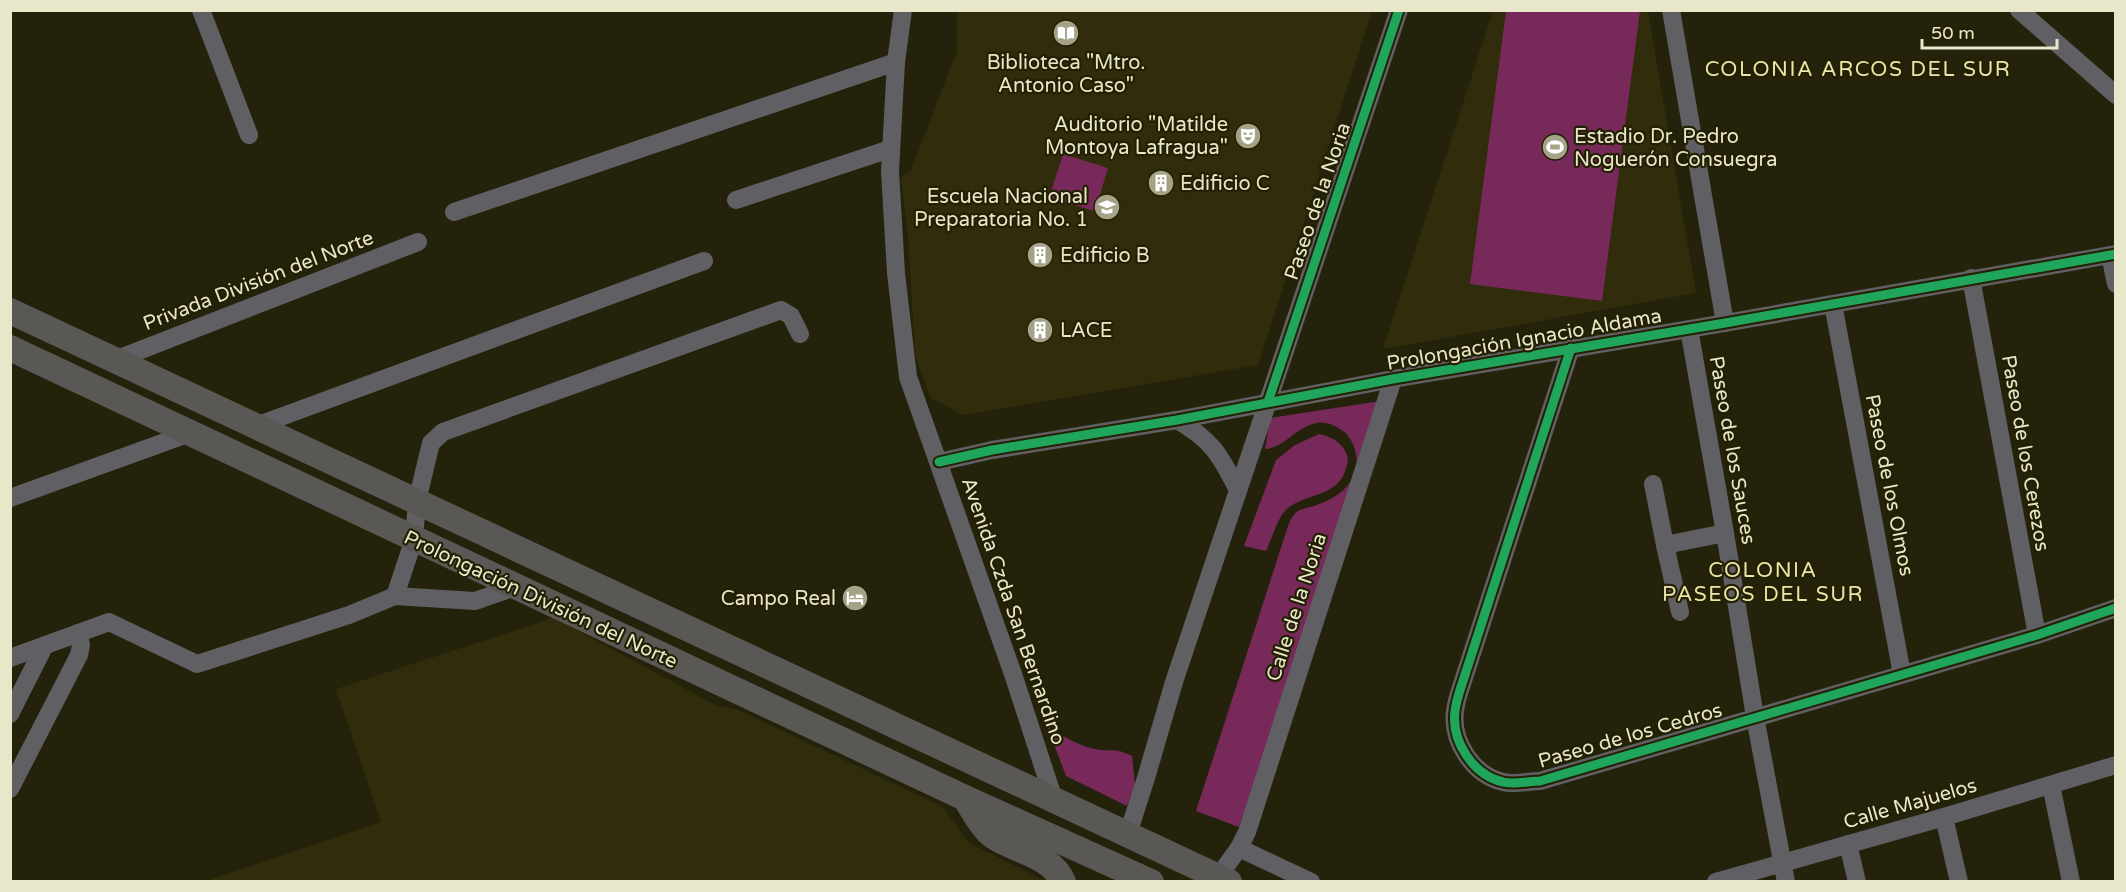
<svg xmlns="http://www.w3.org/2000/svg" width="2126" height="892" font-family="'Varela Round',sans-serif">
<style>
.built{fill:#312d0c}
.green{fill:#772959}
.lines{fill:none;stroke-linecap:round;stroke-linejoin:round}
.street{stroke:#606064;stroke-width:18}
.secondary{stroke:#595855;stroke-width:26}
.cycleway-casing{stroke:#232003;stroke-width:13}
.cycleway{stroke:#20a55d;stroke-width:9}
.labels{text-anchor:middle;stroke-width:4.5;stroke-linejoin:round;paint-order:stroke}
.poi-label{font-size:20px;fill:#e9e7ca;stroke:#232003;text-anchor:start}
.street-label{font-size:20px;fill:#e9e7ca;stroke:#232003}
.neighbourhood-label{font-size:21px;letter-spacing:1.5px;fill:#eae5a9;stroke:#232003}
</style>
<rect width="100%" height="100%" fill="#24220a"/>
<!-- built -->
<g class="built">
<polygon points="957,11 1372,11 1258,365 963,415 930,397 915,354 908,236 901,177 911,170 957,51"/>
<polygon points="1493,11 1648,11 1696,293 1383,349"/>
<polygon points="551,616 717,706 736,709 943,807 969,843 1046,881 204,882 381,822 336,689 547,620"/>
</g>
<!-- green -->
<g class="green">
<polygon points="1506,11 1640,11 1602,301 1470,284"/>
<polygon points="1063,154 1108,168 1095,211 1049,198"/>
<path d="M1387 400 1239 827 1196 811 1289 523C1291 520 1293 514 1297 512 1301 508 1309 508 1314 506 1338 498 1361 482 1356 455 1355 446 1350 436 1343 431 1336 426 1326 421 1317 423 1297 426 1284 448 1265 449L1270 418Z"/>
<path d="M1319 434C1332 437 1342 442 1347 455 1349 460 1347 463 1346 468 1339 499 1301 492 1284 512 1276 522 1272 539 1266 551L1244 546 1276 460 1295 445Z"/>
<path d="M1047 726C1063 736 1080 747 1100 750 1116 751 1115 748 1132 756L1135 784 1127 806 1066 776Z"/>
</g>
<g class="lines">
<!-- street -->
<g class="street">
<polyline points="201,10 249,135"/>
<polyline points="903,10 896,62 890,171 896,273 908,377 1013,674 1054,800"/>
<polyline points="1671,10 1725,323"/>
<polyline points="2019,10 2116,95"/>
<polyline points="736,200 890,149"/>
<polyline points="454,212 896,62"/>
<polyline points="2110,255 2116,284"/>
<polyline points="1971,278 2037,635"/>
<polyline points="1833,304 1902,674"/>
<polyline points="1689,329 1725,533 1755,717 1786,882"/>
<path d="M1571 348 1462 684C1459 693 1456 702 1455 711 1451 741 1473 775 1503 782 1514 785 1529 781 1540 781L2037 635 2116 608"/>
<polyline points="115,360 418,242"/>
<path d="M1177 420C1212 440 1220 455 1238 490"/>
<polyline points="256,426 704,261"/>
<polyline points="939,462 992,450 1177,420 1393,379 1725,323 2116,254"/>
<polyline points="1653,484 1665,545"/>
<polyline points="10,498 190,433"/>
<polyline points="395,596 414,539 417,501 431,443 443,432 781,310 791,316 800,334"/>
<polyline points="1680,612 1665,545 1725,533"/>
<polyline points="10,658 109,622 197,664 349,615 395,596 475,601 515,587"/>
<polyline points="10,714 45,645"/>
<polyline points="2051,785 2071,882"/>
<polyline points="10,789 79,655 81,645 78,633"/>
<polyline points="1944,817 1959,882"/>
<polyline points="1128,834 1146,778 1174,682 1399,10"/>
<polyline points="1848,844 1857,882"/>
<polyline points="1239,848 1311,882"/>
<polyline points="1218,877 1239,848 1247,832 1393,379"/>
<polyline points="1716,882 1944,817 2116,765"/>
</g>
<!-- secondary -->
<g class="secondary">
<polyline points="10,311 1229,882"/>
<polyline points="10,348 965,798 1151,882"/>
<path d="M965 798C972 808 983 830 993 836 1015 851 1052 855 1063 882"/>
</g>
<defs>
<g id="cycleway">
<path d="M1571 348 1462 684C1459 693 1456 702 1455 711 1451 741 1473 775 1503 782 1514 785 1529 781 1540 781L2037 635 2116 608"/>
<polyline points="1268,402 1399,10"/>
<polyline points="939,462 992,450 1177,420 1393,379 1725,323 2116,254"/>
</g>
</defs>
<!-- cycleway casing -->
<use href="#cycleway" class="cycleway-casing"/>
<!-- cycleway -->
<use href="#cycleway" class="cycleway"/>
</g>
<!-- icons -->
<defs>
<symbol id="library-disc" viewBox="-11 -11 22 22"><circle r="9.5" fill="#a4a287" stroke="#232003"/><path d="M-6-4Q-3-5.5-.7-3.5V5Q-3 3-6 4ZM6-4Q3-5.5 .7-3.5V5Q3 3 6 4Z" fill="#fff"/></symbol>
<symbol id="theatre-disc" viewBox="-11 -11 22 22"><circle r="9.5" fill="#a4a287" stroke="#232003"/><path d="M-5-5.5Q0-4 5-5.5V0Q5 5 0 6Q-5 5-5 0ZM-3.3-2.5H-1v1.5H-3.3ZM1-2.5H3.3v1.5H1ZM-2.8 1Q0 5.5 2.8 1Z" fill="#fff"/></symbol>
<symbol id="stadium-disc" viewBox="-11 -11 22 22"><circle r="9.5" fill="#a4a287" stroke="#232003"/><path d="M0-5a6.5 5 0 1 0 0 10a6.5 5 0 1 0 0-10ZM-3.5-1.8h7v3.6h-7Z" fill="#fff"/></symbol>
<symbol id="building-disc" viewBox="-11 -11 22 22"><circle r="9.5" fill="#a4a287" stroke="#232003"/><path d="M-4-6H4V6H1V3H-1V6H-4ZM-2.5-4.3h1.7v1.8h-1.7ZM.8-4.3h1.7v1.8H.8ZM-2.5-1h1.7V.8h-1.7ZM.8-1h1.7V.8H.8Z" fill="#fff"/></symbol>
<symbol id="school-disc" viewBox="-11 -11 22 22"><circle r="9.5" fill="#a4a287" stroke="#232003"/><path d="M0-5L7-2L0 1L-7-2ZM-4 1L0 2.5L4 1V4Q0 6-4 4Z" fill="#fff"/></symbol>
<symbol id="hotel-disc" viewBox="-11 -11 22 22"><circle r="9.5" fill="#a4a287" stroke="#232003"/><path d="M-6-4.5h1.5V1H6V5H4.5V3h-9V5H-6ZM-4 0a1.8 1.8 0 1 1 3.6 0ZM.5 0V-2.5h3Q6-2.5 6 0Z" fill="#fff"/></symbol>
</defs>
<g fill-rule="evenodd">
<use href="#library-disc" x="1051" y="18" width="30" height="30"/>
<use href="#theatre-disc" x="1233" y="121" width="30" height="30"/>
<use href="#stadium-disc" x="1540" y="132" width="30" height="30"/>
<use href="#building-disc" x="1146" y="168" width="30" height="30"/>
<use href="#school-disc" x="1092" y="192" width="30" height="30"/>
<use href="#building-disc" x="1025" y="240" width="30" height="30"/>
<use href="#building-disc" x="1025" y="315" width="30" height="30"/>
<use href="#hotel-disc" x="840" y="583" width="30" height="30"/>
</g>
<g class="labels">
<!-- poi labels -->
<g class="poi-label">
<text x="1066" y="69" text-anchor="middle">Biblioteca "Mtro.<tspan x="1066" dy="23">Antonio Caso"</tspan></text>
<text x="1228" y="131" text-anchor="end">Auditorio "Matilde<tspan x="1228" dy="23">Montoya Lafragua"</tspan></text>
<text x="1574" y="143">Estadio Dr. Pedro<tspan x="1574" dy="23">Noguerón Consuegra</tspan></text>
<text x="1180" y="190">Edificio C</text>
<text x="1088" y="203" text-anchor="end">Escuela Nacional<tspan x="1088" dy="23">Preparatoria No. 1</tspan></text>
<text x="1060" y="262">Edificio B</text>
<text x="1060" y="337">LACE</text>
<text x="836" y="605" text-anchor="end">Campo Real</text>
</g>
<!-- street labels -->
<g class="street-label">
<text transform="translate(1317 201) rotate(-71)" y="7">Paseo de la Noria</text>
<text transform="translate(258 280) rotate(-21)" y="7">Privada División del Norte</text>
<text transform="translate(1524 339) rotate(-10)" y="7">Prolongación Ignacio Aldama</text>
<text transform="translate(1733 450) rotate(80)" y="7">Paseo de los Sauces</text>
<text transform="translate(2026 453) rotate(80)" y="7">Paseo de los Cerezos</text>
<text transform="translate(1890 485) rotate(79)" y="7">Paseo de los Olmos</text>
<text transform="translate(541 599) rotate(25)" y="7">Prolongación División del Norte</text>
<text transform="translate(1296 607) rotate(-72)" y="7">Calle de la Noria</text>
<text transform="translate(1014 611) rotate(71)" y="7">Avenida Czda San Bernardino</text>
<text transform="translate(1630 735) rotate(-16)" y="7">Paseo de los Cedros</text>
<text transform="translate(1910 803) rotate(-16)" y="7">Calle Majuelos</text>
</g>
<!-- neighbourhood labels -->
<g class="neighbourhood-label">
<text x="1858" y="76">COLONIA ARCOS DEL SUR</text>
<text x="1763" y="577">COLONIA<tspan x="1763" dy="24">PASEOS DEL SUR</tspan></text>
</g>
</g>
<!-- border -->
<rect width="2126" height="892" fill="none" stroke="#e9e7ca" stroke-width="24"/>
<!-- scale -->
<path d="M1922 39v9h135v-9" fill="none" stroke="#e9e7ca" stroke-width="3"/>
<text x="1931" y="39" font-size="18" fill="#e9e7ca" stroke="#232003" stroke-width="4.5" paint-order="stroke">50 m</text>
</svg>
